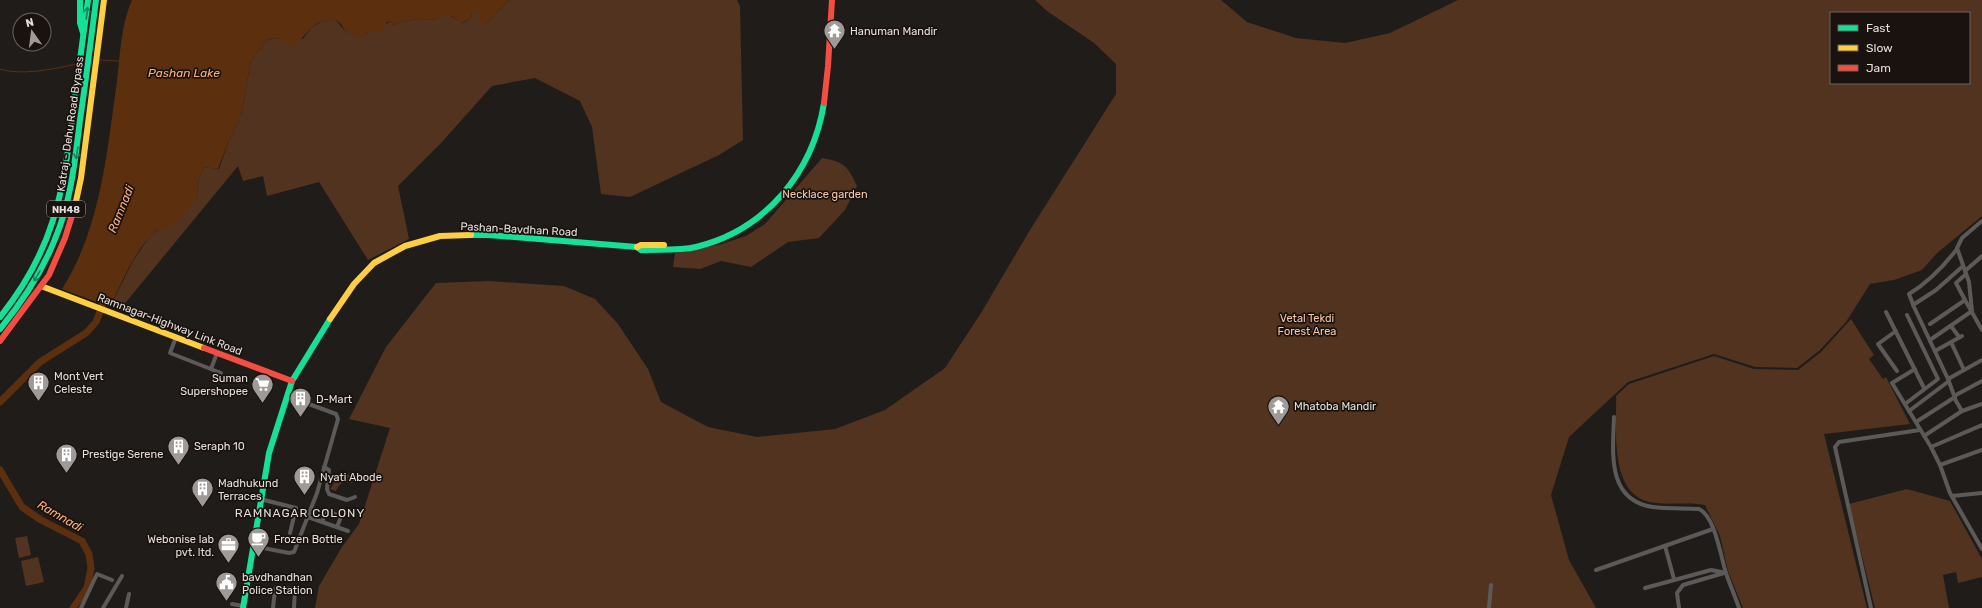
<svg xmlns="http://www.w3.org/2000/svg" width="1982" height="608" font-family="Rubik,sans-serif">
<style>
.green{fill:#52331f;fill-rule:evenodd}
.water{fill:#5c300e}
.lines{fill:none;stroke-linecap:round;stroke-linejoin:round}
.stream{stroke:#5c300e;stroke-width:1}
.river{stroke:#5c300e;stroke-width:7}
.street{stroke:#5c5a59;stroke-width:4}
.fast{stroke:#16e098;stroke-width:6}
.slow{stroke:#ffcf43;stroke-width:6}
.jam{stroke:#f24e42;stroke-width:6}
.oneway{stroke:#17835a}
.labels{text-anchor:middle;stroke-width:3.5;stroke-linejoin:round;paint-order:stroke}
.shield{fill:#19120e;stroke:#a7a19e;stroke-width:1}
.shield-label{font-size:10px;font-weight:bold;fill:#e4dedb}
.poi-label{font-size:11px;fill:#e4dedb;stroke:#19120e;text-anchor:start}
.street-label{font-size:11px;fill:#e4dedb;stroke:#19120e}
.park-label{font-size:11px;fill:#f8c7aa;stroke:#19120e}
.water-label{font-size:12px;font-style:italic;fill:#feaf7c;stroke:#19120e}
.neighbourhood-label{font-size:12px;letter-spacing:1px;fill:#e4dedb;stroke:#19120e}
</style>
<rect width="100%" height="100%" fill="#201c1a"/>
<!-- green -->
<g class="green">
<path d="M509 0H737L740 6 743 140 719 155 630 197 601 194 592 127 580 101 535 78 492 86 441 143 398 186 409 239 368 260 319 182 267 196 263 176 243 181 238 166 122 307H110L133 261 150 236 198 196 197 185 204 167 219 169 229 140 241 116 251 60 267 40 277 38 303 39 311 28 322 21 335 19 345 31 360 37 384 25 391 21 393 25C408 19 421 18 437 20L438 15C448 13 455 18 463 23L471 18 472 13 476 11 486 24Z"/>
<path d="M1035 0H1221L1247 22 1296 38 1345 43 1390 33 1458 0H1982V216L1937 253 1922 270 1894 280 1870 284 1846 322 1820 350 1797 368 1755 367 1714 354 1628 382 1569 437 1551 495 1569 560 1596 608H315L319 586 342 547 359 524 390 428 349 419 386 347 436 283 489 281 564 286 595 299 618 324 648 369 661 402 708 427 757 437 835 429 885 410 945 368 981 313 1030 230 1116 94V64L1094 43 1047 11ZM1831 13H1969V83H1831Z"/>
<path d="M822 158C844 162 848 166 857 186L845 210 819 238 788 242 751 267 721 261 700 269 673 267 675 253 719 245 746 236 765 224Z"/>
<path d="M1851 319 1874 355 1869 359 1883 379 1886 377 1910 424 1824 434 1867 608H1743L1728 571 1720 536 1705 505C1688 502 1673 505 1656 503 1608 499 1617 431 1616 396L1629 384 1714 356 1754 369 1798 370 1821 352Z"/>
<path d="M343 473 354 476 352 483C343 481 340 483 336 491L330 489 336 480 337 481 343 479 342 477H338Z"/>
<polygon points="1907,489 1950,501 1982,559 1982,577 1958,583 1956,572 1943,575 1949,608 1875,608 1849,504"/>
<polygon points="27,536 31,555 19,558 15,538"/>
<polygon points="38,557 44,582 26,586 21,561"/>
</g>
<!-- water -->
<path class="water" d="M132 0H509L486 24 482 25 478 20 479 16 476 11 472 13 471 18 462 23 452 16 447 19 443 14 439 16 437 20C421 18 408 19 393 25L391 21 387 22 383 30 367 33 360 38 345 31 341 24 335 19C331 21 327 20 322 21 310 25 303 39 294 47L277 38 267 40 251 60 241 116 229 140 218 169 204 167 197 185 198 196 181 219 169 229H158C135 249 123 280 110 307L62 289C101 228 107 151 117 81 120 55 121 24 132 0Z"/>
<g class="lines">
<!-- stream -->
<g class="stream">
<polyline points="99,60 119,61"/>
<path d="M0 69C22 76 54 69 76 64"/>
</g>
<!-- river -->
<g class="river">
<polyline points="0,402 40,362 86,333 96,322 106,296"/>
<polyline points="0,470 22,507 41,520 82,541 89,554 91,568 87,588 73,608"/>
</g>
<!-- street -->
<g class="street">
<path d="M1957 249C1943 267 1929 282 1909 294L1914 307 1948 379 1956 401 1962 411"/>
<polyline points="1965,271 1982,256"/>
<polyline points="1965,300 1956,283 1966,274"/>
<polyline points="1913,305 1936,290 1963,266"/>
<polyline points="1886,312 1924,388"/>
<polyline points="1930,324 1965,300 1982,330"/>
<polyline points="1951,326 1959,337"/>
<polyline points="1896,331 1878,344 1897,371"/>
<polyline points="176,337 170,353 221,373"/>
<polyline points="1930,340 1972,311 1969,282 1957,248 1962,238 1982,221"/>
<polyline points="1951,342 1964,370"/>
<polyline points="1935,351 1962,336"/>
<polyline points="211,369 217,353"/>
<polyline points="1915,369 1892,383 1931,447 1940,465 1950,493 1982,549"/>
<polyline points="1948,379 1982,360"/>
<polyline points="1954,396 1982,381"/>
<polyline points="1905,404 1938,379 1907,315"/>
<polyline points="1909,411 1949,381"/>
<path d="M1614 417C1613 452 1606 500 1653 507 1668 509 1684 508 1699 509 1715 516 1721 558 1726 573 1730 585 1735 596 1739 608"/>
<polyline points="1916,422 1955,397"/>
<polyline points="1924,436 1962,411 1982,404"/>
<polyline points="1931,447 1982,425"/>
<polyline points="1940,465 1982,450"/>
<polyline points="324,467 329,470 327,489 329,494 347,500 355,497"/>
<polyline points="1952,496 1982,493"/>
<polyline points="260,499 296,508 290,533"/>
<polyline points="308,517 348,531"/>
<polyline points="322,522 327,510 341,517 337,527"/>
<polyline points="253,546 289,553 294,552 317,493 338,419 336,414 287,396"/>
<polyline points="1665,546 1674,579"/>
<polyline points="1596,570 1713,529"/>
<polyline points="1645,588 1711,570 1726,573"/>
<polyline points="232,604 243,606"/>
<polyline points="81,608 97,574 112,580"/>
<polyline points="103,608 122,576"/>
<polyline points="126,608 129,594"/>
<polyline points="273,608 275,589 277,587 295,589 294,608"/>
<polyline points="1489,608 1491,585"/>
<polyline points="1679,608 1677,593 1683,585 1724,573"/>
<polyline points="1871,608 1835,447 1839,442 1920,430"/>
</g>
<!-- fast -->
<g class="fast">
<polyline points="80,0 80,23 83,33"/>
<path d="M471 235H488L637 247 641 250C659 249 678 251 696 247 766 230 813 172 824 103"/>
<path d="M0 317C54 250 63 194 73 112 78 74 83 37 88 0"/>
<path d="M0 329C23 301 42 272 55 239 71 201 75 161 80 120 86 80 91 40 96 0"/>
<polyline points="243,608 269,453 292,381 330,319"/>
</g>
<!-- slow -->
<g class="slow">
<polyline points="75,206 81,178 104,0"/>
<polyline points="637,247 641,245 664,245"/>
<polyline points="41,286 204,348"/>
<polyline points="330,319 354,284 374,263 405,246 440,236 471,235"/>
</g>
<!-- jam -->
<g class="jam">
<polyline points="824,103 828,66 832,0"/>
<polyline points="0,341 49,275 65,238 75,206"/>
<polyline points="204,348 292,381"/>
</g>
</g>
<!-- one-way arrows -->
<defs><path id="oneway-shaft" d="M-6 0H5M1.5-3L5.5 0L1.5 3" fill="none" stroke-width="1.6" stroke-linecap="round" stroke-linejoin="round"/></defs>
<g class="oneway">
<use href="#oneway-shaft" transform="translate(87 13) rotate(-83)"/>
<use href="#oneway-shaft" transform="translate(77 153) rotate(98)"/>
<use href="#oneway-shaft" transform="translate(37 276) rotate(120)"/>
</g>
<!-- icons -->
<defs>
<symbol id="temple-pin" viewBox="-11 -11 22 30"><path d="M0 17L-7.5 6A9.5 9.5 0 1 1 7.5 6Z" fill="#9f9a97" stroke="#19120e"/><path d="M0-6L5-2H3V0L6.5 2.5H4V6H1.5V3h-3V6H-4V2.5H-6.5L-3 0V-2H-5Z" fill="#fff"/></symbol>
<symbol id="building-pin" viewBox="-11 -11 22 30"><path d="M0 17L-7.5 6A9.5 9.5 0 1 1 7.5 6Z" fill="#9f9a97" stroke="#19120e"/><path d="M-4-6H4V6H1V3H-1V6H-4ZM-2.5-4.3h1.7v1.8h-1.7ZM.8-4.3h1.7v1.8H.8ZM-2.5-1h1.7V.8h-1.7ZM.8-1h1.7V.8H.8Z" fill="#fff"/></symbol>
<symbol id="supermarket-pin" viewBox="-11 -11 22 30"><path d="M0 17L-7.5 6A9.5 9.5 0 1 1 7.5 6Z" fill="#9f9a97" stroke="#19120e"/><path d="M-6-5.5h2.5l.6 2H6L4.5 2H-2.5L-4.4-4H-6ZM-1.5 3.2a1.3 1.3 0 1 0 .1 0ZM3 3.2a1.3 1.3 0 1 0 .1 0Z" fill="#fff"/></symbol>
<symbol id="cafe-pin" viewBox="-11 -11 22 30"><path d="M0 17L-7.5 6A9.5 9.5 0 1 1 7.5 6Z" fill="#9f9a97" stroke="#19120e"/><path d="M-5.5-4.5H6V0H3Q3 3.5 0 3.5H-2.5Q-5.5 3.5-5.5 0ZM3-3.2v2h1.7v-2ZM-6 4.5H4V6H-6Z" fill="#fff"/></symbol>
<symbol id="office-pin" viewBox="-11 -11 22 30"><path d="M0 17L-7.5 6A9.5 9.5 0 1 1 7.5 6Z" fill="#9f9a97" stroke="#19120e"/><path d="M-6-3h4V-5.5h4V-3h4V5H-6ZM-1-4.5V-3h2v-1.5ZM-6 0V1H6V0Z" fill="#fff"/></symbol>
<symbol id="civic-pin" viewBox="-11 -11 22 30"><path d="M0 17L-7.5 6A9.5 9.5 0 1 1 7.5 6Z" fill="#9f9a97" stroke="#19120e"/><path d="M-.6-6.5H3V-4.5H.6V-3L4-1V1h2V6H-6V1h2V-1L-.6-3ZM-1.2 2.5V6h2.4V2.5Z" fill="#fff"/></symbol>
</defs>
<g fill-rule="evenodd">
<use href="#temple-pin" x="822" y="18" width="25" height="34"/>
<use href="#building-pin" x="26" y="370" width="25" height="34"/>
<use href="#supermarket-pin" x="250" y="372" width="25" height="34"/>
<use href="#building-pin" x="288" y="386" width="25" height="34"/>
<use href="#temple-pin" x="1266" y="394" width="25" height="34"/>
<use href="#building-pin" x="166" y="434" width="25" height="34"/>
<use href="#building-pin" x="54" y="442" width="25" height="34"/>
<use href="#building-pin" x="292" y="464" width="25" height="34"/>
<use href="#building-pin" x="190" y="476" width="25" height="34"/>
<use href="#cafe-pin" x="246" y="526" width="25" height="34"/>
<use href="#office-pin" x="216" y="532" width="25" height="34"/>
<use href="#civic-pin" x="214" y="570" width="25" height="34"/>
</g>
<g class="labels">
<!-- shield labels -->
<rect class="shield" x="47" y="201" width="38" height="16" rx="3"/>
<g class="shield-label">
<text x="66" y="213">NH48</text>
</g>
<!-- poi labels -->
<g class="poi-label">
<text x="850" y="35">Hanuman Mandir</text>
<text x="54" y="380">Mont Vert<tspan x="54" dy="13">Celeste</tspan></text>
<text x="248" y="382" text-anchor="end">Suman<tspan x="248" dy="13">Supershopee</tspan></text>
<text x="316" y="403">D-Mart</text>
<text x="1294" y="410">Mhatoba Mandir</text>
<text x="194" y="450">Seraph 10</text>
<text x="82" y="458">Prestige Serene</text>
<text x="320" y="481">Nyati Abode</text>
<text x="218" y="487">Madhukund<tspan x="218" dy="13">Terraces</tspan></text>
<text x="214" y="543" text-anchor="end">Webonise lab<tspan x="214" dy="13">pvt. ltd.</tspan></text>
<text x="274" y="543">Frozen Bottle</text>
<text x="242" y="581">bavdhandhan<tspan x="242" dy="13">Police Station</tspan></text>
</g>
<!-- street labels -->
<g class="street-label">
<text transform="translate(70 124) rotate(-82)" y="4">Katraj - Dehu Road Bypass</text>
<text transform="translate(519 229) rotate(3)" y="4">Pashan-Bavdhan Road</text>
<text transform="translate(170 324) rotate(21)" y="4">Ramnagar-Highway Link Road</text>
</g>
<!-- park labels -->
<g class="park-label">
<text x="825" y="198">Necklace garden</text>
<text x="1307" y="322">Vetal Tekdi<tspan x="1307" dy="13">Forest Area</tspan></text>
</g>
<!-- water labels -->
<g class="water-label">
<text x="184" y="77">Pashan Lake</text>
<text transform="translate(121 209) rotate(-68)" y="4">Ramnadi</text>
<text transform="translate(60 516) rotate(30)" y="4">Ramnadi</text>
</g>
<!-- neighbourhood labels -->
<g class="neighbourhood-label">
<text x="300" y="517">RAMNAGAR COLONY</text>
</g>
</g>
<!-- legend -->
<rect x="1830" y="12" width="140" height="72" fill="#19120e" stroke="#6a6460"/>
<rect x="1838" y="25" width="20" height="6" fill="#16e098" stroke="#6a6460"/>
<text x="1866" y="32" font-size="12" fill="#e4dedb">Fast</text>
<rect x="1838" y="45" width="20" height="6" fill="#ffcf43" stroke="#6a6460"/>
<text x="1866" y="52" font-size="12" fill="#e4dedb">Slow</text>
<rect x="1838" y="65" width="20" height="6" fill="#f24e42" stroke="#6a6460"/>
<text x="1866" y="72" font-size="12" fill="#e4dedb">Jam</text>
<!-- north arrow -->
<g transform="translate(32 32) rotate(346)"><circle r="19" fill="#19120e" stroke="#6a6460"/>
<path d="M0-3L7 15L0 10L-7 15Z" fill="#9f9a97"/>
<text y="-6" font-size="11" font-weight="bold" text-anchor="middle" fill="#e4dedb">N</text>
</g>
</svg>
